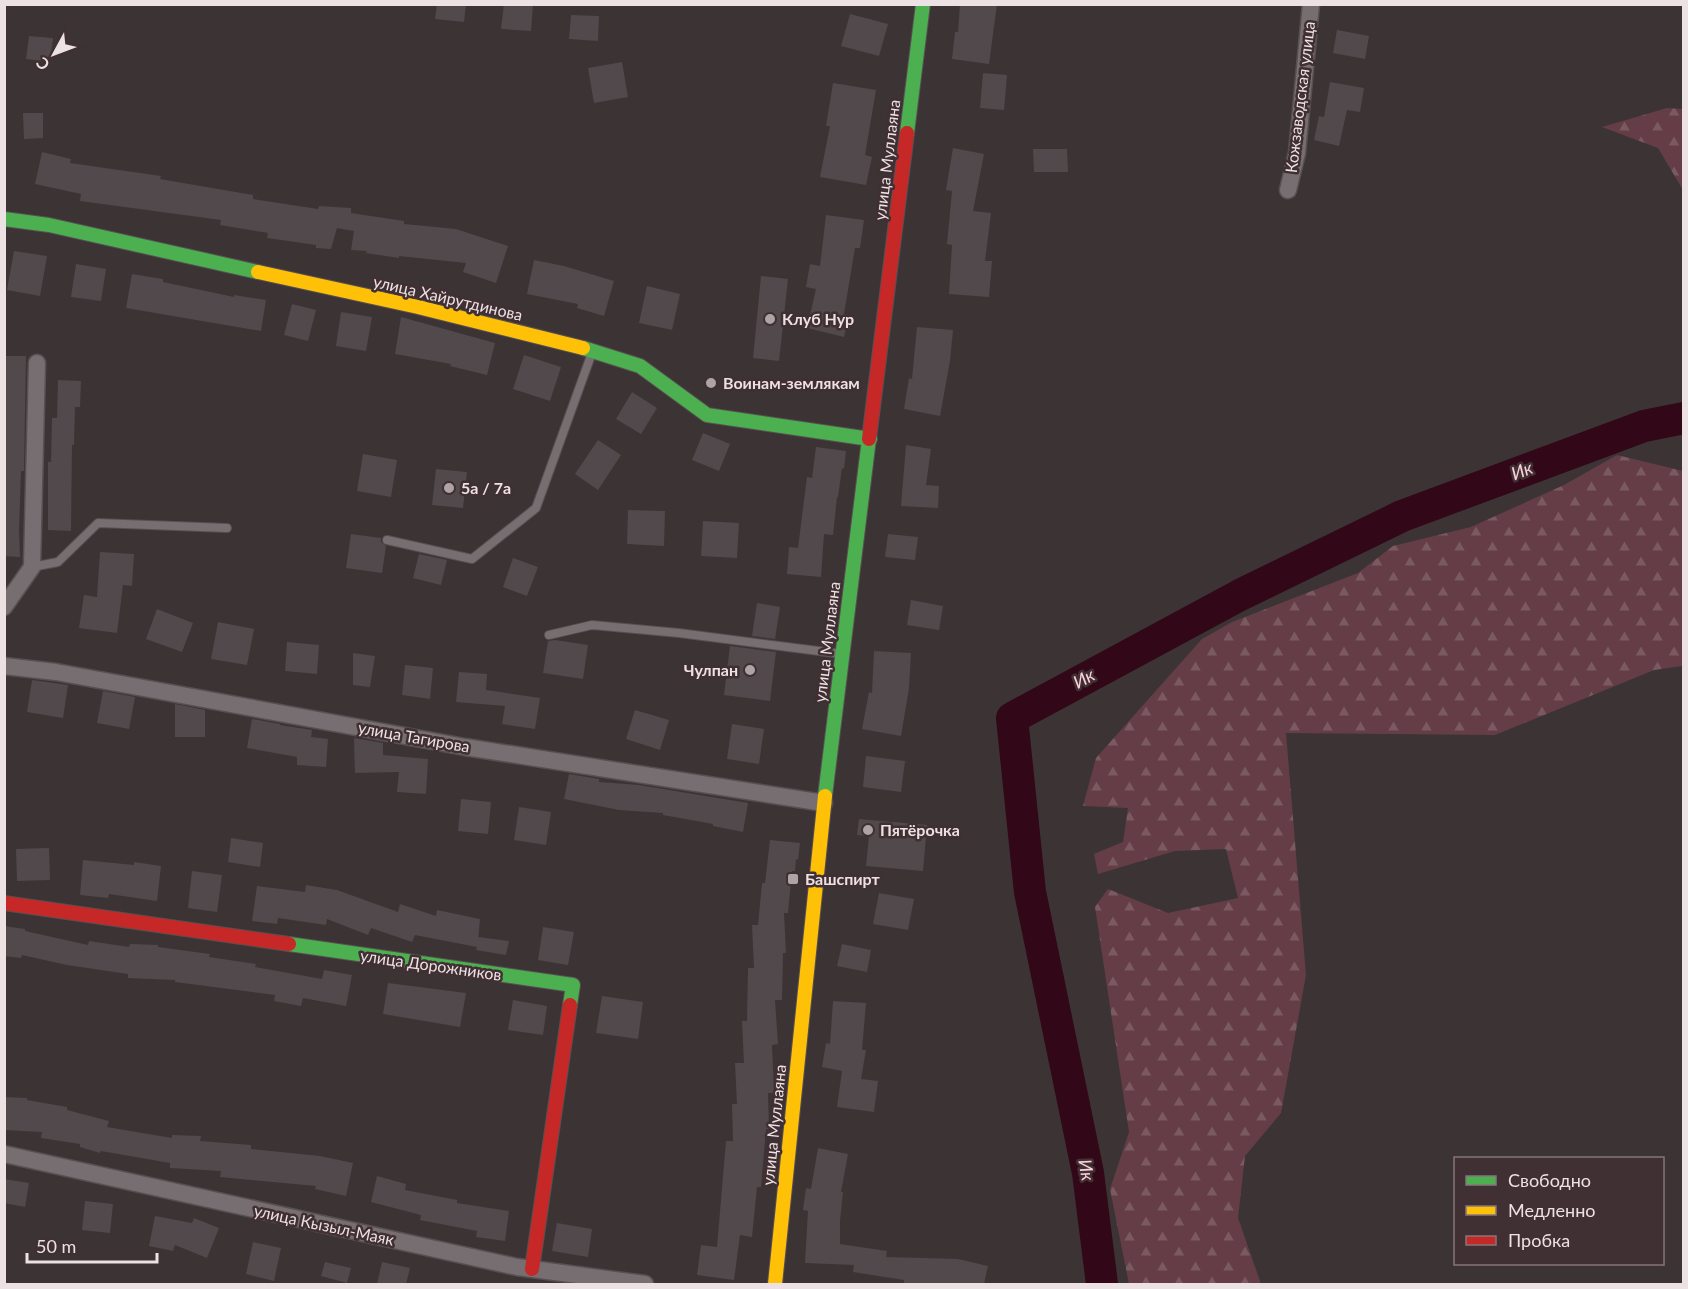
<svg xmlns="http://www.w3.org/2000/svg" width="1688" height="1289" font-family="Lato,sans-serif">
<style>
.forest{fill:url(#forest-firs)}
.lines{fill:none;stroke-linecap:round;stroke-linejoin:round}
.river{stroke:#320718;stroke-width:32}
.building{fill:#51494b}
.lane-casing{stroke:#574f51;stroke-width:10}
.street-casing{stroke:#574f51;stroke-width:19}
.fast-casing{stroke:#574f51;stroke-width:16}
.slow-casing{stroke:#574f51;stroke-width:16}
.jam-casing{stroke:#574f51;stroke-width:16}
.lane{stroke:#766e70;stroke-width:8}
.street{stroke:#766e70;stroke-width:16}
.fast{stroke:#4caf50;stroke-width:14}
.slow{stroke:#ffc107;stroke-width:14}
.jam{stroke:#c62828;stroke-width:14}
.poi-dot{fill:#aea4a6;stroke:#402f33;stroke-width:2}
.labels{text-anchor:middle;stroke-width:5;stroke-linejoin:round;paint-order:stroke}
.street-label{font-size:16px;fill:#ece1e3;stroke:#402f33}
.poi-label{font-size:16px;font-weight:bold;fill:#ece1e3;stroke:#402f33;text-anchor:start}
.water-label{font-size:18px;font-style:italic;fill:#fdd1db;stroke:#402f33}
</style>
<defs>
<pattern id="forest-firs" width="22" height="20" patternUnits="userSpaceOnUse" patternTransform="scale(1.5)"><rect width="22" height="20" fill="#643d47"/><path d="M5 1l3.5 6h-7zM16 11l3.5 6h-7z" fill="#7a5961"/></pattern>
</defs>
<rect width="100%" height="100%" fill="#3c3335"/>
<!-- forest -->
<g class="forest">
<polygon points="1667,108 1683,109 1683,190 1658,148 1602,127"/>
<polygon points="1617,455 1683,471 1683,666 1654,670 1495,735 1286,733 1306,975 1281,1113 1245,1156 1238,1218 1261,1284 1129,1284 1110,1189 1129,1132 1095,907 1108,889 1168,913 1238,898 1226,849 1175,851 1098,874 1094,854 1123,842 1128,808 1083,806 1096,758 1202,639 1232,622 1358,573 1393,546 1471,527 1564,485"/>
</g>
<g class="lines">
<!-- river -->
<polyline class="river" points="1102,1284 1088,1173 1030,892 1012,718 1240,595 1402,516 1644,426 1684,418"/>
</g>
<!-- building -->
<g class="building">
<polygon points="437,4 466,4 464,22 435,19"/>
<polygon points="504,4 533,4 531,31 501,29"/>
<polygon points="960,4 997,4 989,64 952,59 955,32 958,32"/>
<polygon points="850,14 888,24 879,56 841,46"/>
<polygon points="571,15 599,16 598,41 569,39"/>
<polygon points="1337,30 1369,36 1365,59 1333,53"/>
<polygon points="29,36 53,38 50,62 26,59"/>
<polygon points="622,62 628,97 594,103 588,68"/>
<polygon points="983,73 1007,75 1004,110 980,108"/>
<polygon points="1330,82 1364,88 1360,112 1347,110 1339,146 1314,140 1319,116 1324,117"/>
<polygon points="833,83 876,90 865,155 872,157 866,185 820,177 830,126 826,126"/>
<polygon points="23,113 43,113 43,138 24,139"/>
<polygon points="953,148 984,154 973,211 991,213 985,261 992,261 989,297 949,294 952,245 947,244 952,191 946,190"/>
<polygon points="1033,149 1067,149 1068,172 1034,172"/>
<polygon points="42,152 71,159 70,163 161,176 160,179 253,195 253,199 318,209 319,206 351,208 351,213 404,221 404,224 456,229 508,246 496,283 463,272 466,263 399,256 399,258 366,253 367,251 351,250 354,231 337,228 331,249 316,248 316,245 267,238 268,233 220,225 221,220 80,201 81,194 35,184"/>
<polygon points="826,215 864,220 860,248 855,248 844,314 849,315 844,337 807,328 816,289 806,287 810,264 820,266"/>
<polygon points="14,251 47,256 40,296 7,290"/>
<polygon points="534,260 564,266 614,281 604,316 577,308 578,304 527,294"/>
<polygon points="76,264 106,269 101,301 71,297"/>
<polygon points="132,274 163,279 163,282 234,297 234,295 266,300 261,331 126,308"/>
<polygon points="761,276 788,279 779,361 753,358"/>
<polygon points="647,286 680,294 672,330 639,323"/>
<polygon points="292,304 316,310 308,341 284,335"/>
<polygon points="341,312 372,317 366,351 336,346"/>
<polygon points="401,317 495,343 487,375 450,366 451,364 395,354"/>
<polygon points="917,327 953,330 950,361 940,416 904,409 909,378 912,379"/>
<polygon points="524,355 561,367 550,401 513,389"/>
<polygon points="4,356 26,356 24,471 21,471 19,531 20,557 4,556"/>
<polygon points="58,380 81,381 80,407 75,407 74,445 72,445 71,531 48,530 48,462 51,462 52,418 57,418"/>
<polygon points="632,392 657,408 641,434 616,419"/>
<polygon points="703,433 730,444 719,471 692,460"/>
<polygon points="598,440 621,455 598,490 575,474"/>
<polygon points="906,445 931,449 926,485 939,486 938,508 901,506"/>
<polygon points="816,447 846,451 844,469 842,468 838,497 837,497 833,535 824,534 821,577 787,574 789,547 798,548 807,477 812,478"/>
<polygon points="363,454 397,460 391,497 357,491"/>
<polygon points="436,469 467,472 463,508 432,505"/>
<polygon points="628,510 665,511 664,546 627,544"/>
<polygon points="703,521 739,523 737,558 701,556"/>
<polygon points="351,534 381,538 381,542 386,546 382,573 346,568"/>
<polygon points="888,534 918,537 915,560 885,557"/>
<polygon points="100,552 134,554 132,586 123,585 117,633 79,628 84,595 97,597"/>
<polygon points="419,554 447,560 441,585 413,578"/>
<polygon points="513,558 538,567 527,596 503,587"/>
<polygon points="911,600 943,606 939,630 907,625"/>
<polygon points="757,603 780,607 775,639 752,636"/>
<polygon points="157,609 193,623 182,652 146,639"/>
<polygon points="218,622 254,629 247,665 211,659"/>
<polygon points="555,640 588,645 583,679 543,673 548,641"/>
<polygon points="287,642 319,645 317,674 285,671"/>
<polygon points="730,646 776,652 770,701 724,695"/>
<polygon points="874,651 911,653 909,688 901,736 862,729 869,692 872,693"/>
<polygon points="353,653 375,656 370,687 353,685"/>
<polygon points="405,665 433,668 430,699 402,695"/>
<polygon points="459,672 487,674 486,690 540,698 535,729 502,724 505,706 456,702"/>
<polygon points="32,680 68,685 63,718 27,712"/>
<polygon points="103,691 135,697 129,729 97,723"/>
<polygon points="175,704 205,710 205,737 175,737"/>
<polygon points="635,710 669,720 660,750 626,739"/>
<polygon points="252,719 280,724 280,725 312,730 311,737 328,739 326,767 297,765 297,757 247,748"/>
<polygon points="732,724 764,729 759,764 727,759"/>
<polygon points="354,738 383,743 383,755 428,759 426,794 397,792 399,772 355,773"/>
<polygon points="866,756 905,761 901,792 863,787"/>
<polygon points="569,774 599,779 599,782 639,785 748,803 743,832 713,826 713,824 663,815 663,813 619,810 564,799"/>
<polygon points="461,799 491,802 488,834 458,831"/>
<polygon points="519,807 551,812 546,845 514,840"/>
<polygon points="859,819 927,825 923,871 866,866 869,836 857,835"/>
<polygon points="231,838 263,843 260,867 228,862"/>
<polygon points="770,840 800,843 798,860 796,859 795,871 792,871 788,913 784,913 786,953 783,953 782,1000 775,1000 778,1044 772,1045 774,1093 768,1093 769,1129 766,1129 761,1187 757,1187 752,1237 740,1235 734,1280 697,1275 701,1245 717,1247 726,1141 733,1141 732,1104 737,1104 735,1063 744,1063 742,1021 747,1021 748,968 754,968 752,925 758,925 762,883 765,883"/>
<polygon points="49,848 50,880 17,881 16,849"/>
<polygon points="83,860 134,865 134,862 161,866 157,901 109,894 108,898 80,895"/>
<polygon points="192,871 222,875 217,912 188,908"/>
<polygon points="306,885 337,890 398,912 400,904 436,916 437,910 480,919 478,941 478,937 509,941 506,955 476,950 477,947 415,935 412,942 371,928 368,935 327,919 326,925 278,918 277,924 252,921 257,886 305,892"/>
<polygon points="879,893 914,899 908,930 873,924"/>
<polygon points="4,926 25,929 25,931 88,945 89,941 129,947 130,944 158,945 158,947 210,954 209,957 256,964 255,967 322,979 324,970 352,975 346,1006 303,998 301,1006 274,1001 275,995 175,982 175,980 128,978 128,974 67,965 22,955 21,958 4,956"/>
<polygon points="543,927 574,932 568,965 538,960"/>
<polygon points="842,944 871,950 867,972 837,966"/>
<polygon points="388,983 466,993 460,1027 383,1014"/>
<polygon points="602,996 643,1002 638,1039 596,1033"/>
<polygon points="513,1000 547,1006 543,1035 508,1030"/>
<polygon points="833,1001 866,1003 862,1050 866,1050 861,1079 878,1081 874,1112 837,1107 842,1071 822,1067 826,1043 830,1044"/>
<polygon points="4,1097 27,1098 27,1100 67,1107 67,1110 109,1121 107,1127 172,1138 172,1135 201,1136 200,1141 251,1145 251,1149 320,1156 353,1163 346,1196 315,1189 316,1186 220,1177 221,1171 170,1168 170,1163 101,1151 100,1153 80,1147 80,1144 41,1138 42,1132 4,1130"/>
<polygon points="818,1148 848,1154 841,1192 843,1192 840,1221 840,1244 887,1251 886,1257 958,1259 988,1266 984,1284 904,1284 904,1280 853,1272 854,1265 805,1263 808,1211 803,1210 806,1188 811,1189"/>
<polygon points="377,1176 406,1184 405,1190 457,1200 457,1203 509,1211 505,1241 476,1237 477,1231 420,1220 421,1215 371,1202"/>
<polygon points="4,1179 29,1183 25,1207 4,1203"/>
<polygon points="85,1201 113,1204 110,1233 82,1230"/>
<polygon points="155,1216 192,1223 194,1218 219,1228 207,1258 175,1245 173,1251 149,1246"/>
<polygon points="557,1223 592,1229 588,1257 552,1251"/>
<polygon points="253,1242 281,1248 274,1281 246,1274"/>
<polygon points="325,1262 351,1268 347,1283 321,1276"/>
<polygon points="382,1262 410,1268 406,1284 377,1284"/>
</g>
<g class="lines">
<defs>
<g id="lane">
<polyline points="387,540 472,559 536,508 593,350"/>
<polyline points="32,567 58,562 98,523 227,528"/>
<polyline points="549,635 592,625 679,633 842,654"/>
</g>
<g id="street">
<polyline points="1288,190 1297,153 1311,4"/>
<polyline points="4,607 32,567 37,363"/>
<polyline points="4,666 56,672 465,747 824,803"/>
<polyline points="4,1154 517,1267 645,1284"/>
</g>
<g id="fast">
<polyline points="907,133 923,4"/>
<polyline points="4,219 49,225 258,272"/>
<polyline points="583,348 640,366 707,415 870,439"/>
<polyline points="825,796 869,439"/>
<polyline points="289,944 573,985 570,1005"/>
</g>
<g id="slow">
<polyline points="258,272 418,307 583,348"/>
<polyline points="775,1284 825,796"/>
</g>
<g id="jam">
<polyline points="869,439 907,133"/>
<polyline points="4,903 289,944"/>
<polyline points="532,1269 570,1005"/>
</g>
</defs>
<!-- lane casing -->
<use href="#lane" class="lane-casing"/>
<!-- street casing -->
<use href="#street" class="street-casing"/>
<!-- fast casing -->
<use href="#fast" class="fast-casing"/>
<!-- slow casing -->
<use href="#slow" class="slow-casing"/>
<!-- jam casing -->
<use href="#jam" class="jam-casing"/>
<!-- lane -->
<use href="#lane" class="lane"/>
<!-- street -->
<use href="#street" class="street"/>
<!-- fast -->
<use href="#fast" class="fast"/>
<!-- slow -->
<use href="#slow" class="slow"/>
<!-- jam -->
<use href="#jam" class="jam"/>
</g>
<!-- markers -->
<g class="poi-dot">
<circle cx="770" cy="319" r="6"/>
<circle cx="711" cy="383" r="6"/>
<circle cx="449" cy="488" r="6"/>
<circle cx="750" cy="670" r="6"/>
<circle cx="868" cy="830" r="6"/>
<rect x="787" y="873" width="12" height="12" rx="3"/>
</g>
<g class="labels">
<!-- street labels -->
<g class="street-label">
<text transform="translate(1300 97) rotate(-83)" y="6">Кожзаводская улица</text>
<text transform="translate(887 160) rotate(-83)" y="6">улица Муллаяна</text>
<text transform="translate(448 298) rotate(13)" y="6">улица Хайрутдинова</text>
<text transform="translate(827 642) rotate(-83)" y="6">улица Муллаяна</text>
<text transform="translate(414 737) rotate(10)" y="6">улица Тагирова</text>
<text transform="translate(431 965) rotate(8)" y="6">улица Дорожников</text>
<text transform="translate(774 1125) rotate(-84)" y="6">улица Муллаяна</text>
<text transform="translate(324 1225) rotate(12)" y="6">улица Кызыл-Маяк</text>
</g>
<!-- poi labels -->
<g class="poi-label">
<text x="782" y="325">Клуб Нур</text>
<text x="723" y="389">Воинам-землякам</text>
<text x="461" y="494">5а / 7а</text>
<text x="738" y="676" text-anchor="end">Чулпан</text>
<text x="880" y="836">Пятёрочка</text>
<text x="805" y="885">Башспирт</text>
</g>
<!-- water labels -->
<g class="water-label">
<text transform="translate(1522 471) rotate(-21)" y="6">Ик</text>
<text transform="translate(1084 679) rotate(-28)" y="6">Ик</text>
<text transform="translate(1086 1170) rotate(80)" y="6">Ик</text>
</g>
</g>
<!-- border -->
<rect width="1688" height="1289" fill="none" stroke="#ece1e3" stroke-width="12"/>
<!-- legend -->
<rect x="1454" y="1157" width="210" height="108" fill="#402f33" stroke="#857679" stroke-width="1.5"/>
<rect x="1466" y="1176" width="30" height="9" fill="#4caf50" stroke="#857679" stroke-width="1.5"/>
<text x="1508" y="1187" font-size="18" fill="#ece1e3">Свободно</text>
<rect x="1466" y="1206" width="30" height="9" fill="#ffc107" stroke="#857679" stroke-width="1.5"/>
<text x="1508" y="1217" font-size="18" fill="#ece1e3">Медленно</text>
<rect x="1466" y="1236" width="30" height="9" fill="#c62828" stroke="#857679" stroke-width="1.5"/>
<text x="1508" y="1247" font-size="18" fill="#ece1e3">Пробка</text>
<!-- north arrow -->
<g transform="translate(54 54) rotate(229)" stroke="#402f33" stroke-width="4.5" paint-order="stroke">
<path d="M0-4.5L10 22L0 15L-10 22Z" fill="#ece1e3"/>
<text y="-9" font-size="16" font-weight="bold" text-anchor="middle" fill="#ece1e3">С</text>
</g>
<!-- scale -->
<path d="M27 1253v9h130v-9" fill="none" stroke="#ece1e3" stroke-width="3"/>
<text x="36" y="1253" font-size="18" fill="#ece1e3" stroke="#402f33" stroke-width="4.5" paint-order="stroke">50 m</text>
</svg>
